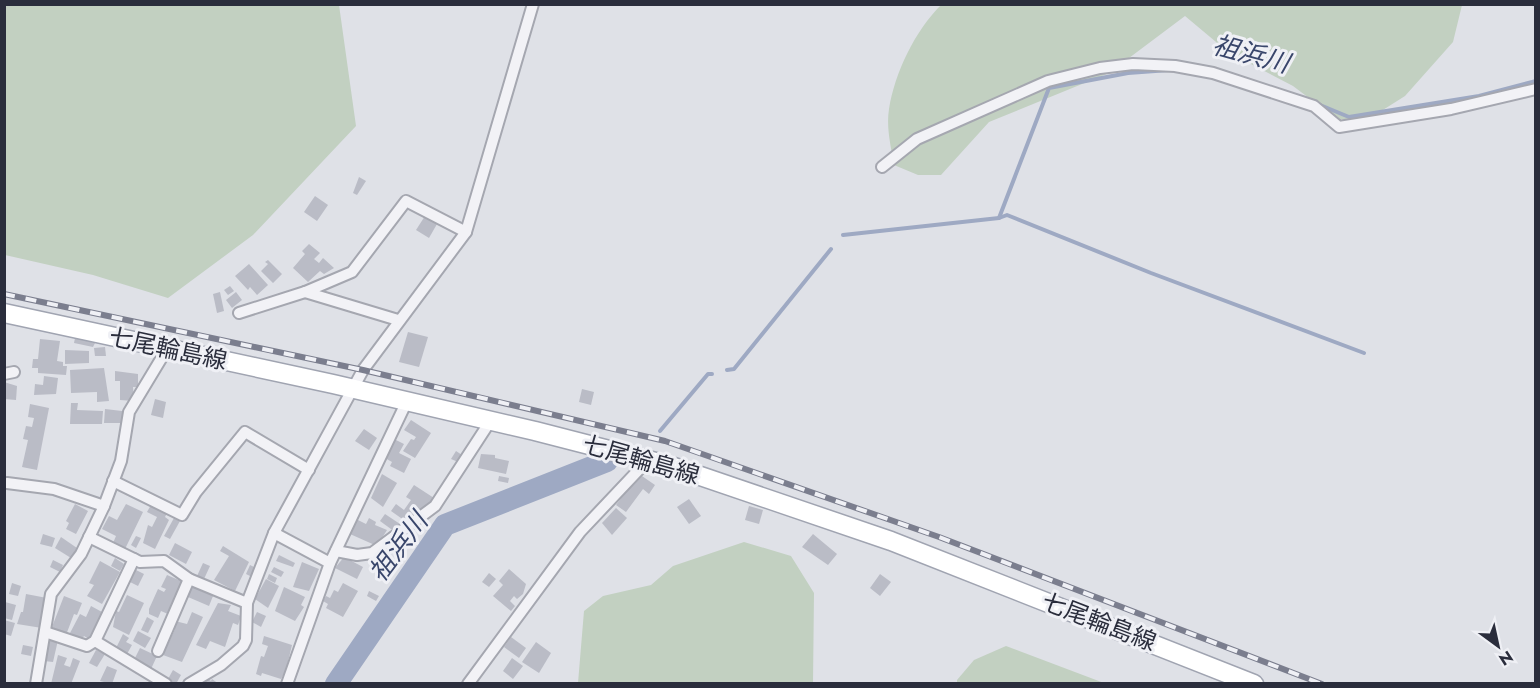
<svg xmlns="http://www.w3.org/2000/svg" width="1540" height="688" font-family="Jost,'Noto Sans JP',sans-serif">
<style>
.green{fill:#c2d0c1}
.lines{fill:none;stroke-linecap:round;stroke-linejoin:round}
.stream{stroke:#9ea9c3;stroke-width:4}
.river{stroke:#9ea9c3;stroke-width:22}
.building{fill:#babcc6}
.minor-casing{stroke:#a5a7b0;stroke-width:14}
.primary-casing{stroke:#a0a4b1;stroke-width:21}
.minor{stroke:#f2f2f6;stroke-width:10}
.primary{stroke:#fff;stroke-width:18}
.rail-casing{stroke:#7b7e8e;stroke-width:6}
.rail{stroke:#eff0f5;stroke-width:4;stroke-dasharray:11;stroke-linecap:butt}
.labels{text-anchor:middle;stroke-width:6;stroke-linejoin:round;paint-order:stroke}
.street-label{font-size:24px;fill:#2a2d3c;stroke:#eff0f5}
.water-label{font-size:26px;font-style:italic;fill:#39466b;stroke:#eff0f5}
</style>
<rect width="100%" height="100%" fill="#dfe1e7"/>
<!-- green -->
<g class="green">
<polygon points="5,4 339,5 356,126 253,235 168,298 93,275 5,255"/>
<path d="M941 5H1462L1453 42 1405 96 1367 120 1337 119 1293 86 1228 52 1185 16 1109 73 989 122 941 175H918L894 165C891 147 886 128 889 109 895 72 915 31 941 5Z"/>
<polygon points="744,542 791,556 814,593 813,683 578,683 584,611 603,596 651,585 673,566"/>
<polygon points="1006,646 1104,683 957,683 957,680 974,660"/>
</g>
<g class="lines">
<!-- stream -->
<g class="stream">
<polyline points="1320,105 1349,117 1479,96 1536,81"/>
<polyline points="999,218 1049,88 1128,73 1169,70"/>
<polyline points="843,235 999,218 1007,215 1151,273 1364,353"/>
<polyline points="727,370 734,369 831,249"/>
<polyline points="660,431 708,374 712,374"/>
</g>
<!-- river -->
<polyline class="river" points="336,684 445,525 607,461"/>
</g>
<!-- building -->
<g class="building">
<polygon points="359,177 366,181 357,195 353,193"/>
<polygon points="315,196 328,205 317,221 304,212"/>
<polygon points="425,216 437,224 429,238 416,230"/>
<polygon points="309,244 320,253 314,259 319,263 323,258 334,268 324,274 320,271 308,282 293,268 305,254 302,251"/>
<polygon points="268,260 282,274 273,283 261,271 268,264 265,262"/>
<polygon points="249,264 268,285 257,295 250,287 248,290 235,276"/>
<polygon points="230,286 234,291 228,295 224,290"/>
<polygon points="220,292 224,311 217,313 213,294"/>
<polygon points="236,292 242,300 232,308 226,300"/>
<polygon points="408,332 428,337 419,367 399,362"/>
<polygon points="75,338 95,343 93,347 74,343"/>
<polygon points="40,339 60,341 57,361 63,362 63,366 67,366 66,375 38,373 38,368 32,368 33,359 38,359"/>
<polygon points="105,347 106,356 95,356 94,348"/>
<polygon points="65,350 89,351 89,363 65,364"/>
<polygon points="104,368 109,401 97,402 97,392 71,393 70,370"/>
<polygon points="115,371 138,374 138,387 133,387 134,401 120,400 120,381 115,381"/>
<polygon points="44,376 58,378 56,394 34,395 35,384 43,385"/>
<polygon points="4,382 17,386 16,400 4,399"/>
<polygon points="582,389 594,392 591,405 579,402"/>
<polygon points="155,399 166,402 163,418 151,415"/>
<polygon points="71,403 78,403 77,410 103,411 102,424 70,424"/>
<polygon points="30,404 49,408 37,470 22,467 28,440 23,439 26,426 32,427 34,418 28,417"/>
<polygon points="105,409 122,411 122,423 104,423"/>
<polygon points="411,420 431,433 415,458 403,451 411,439 414,440 416,437 404,430"/>
<polygon points="364,429 377,438 369,450 355,441"/>
<polygon points="394,439 404,444 399,453 411,459 404,473 390,466 392,462 385,458"/>
<polygon points="456,451 462,455 458,462 451,459"/>
<polygon points="481,454 495,455 495,458 509,461 506,474 478,468"/>
<polygon points="382,474 397,483 383,507 371,498"/>
<polygon points="639,474 655,485 649,494 643,489 626,512 616,505"/>
<polygon points="499,476 509,478 508,483 498,481"/>
<polygon points="414,485 434,498 418,516 414,514 408,523 391,511 396,504 404,510 411,500 406,497"/>
<polygon points="689,499 701,516 689,524 677,507"/>
<polygon points="75,504 88,511 76,534 66,529 69,523 66,521"/>
<polygon points="126,504 143,512 125,549 113,543 116,536 102,529 109,516 117,520"/>
<polygon points="151,505 167,513 165,517 169,520 155,549 143,543 148,525 152,527 157,517 147,512"/>
<polygon points="749,506 763,510 759,524 745,520"/>
<polygon points="616,508 627,518 612,535 602,523"/>
<polygon points="385,514 400,524 395,532 380,521"/>
<polygon points="174,518 180,521 170,539 164,536"/>
<polygon points="369,518 376,522 375,525 387,530 377,546 350,534 356,519 366,524"/>
<polygon points="43,534 55,538 52,547 40,544"/>
<polygon points="813,534 837,554 828,565 802,547"/>
<polygon points="136,536 141,538 136,548 131,545"/>
<polygon points="61,537 77,548 71,558 55,548"/>
<polygon points="175,543 192,552 186,564 169,555"/>
<polygon points="223,546 249,562 235,591 214,580 229,556 220,551"/>
<polygon points="279,555 295,563 293,567 276,561"/>
<polygon points="344,557 363,567 357,579 335,568"/>
<polygon points="115,558 124,564 120,571 111,566"/>
<polygon points="53,560 63,565 60,572 50,567"/>
<polygon points="100,561 120,572 102,604 87,596 94,585 89,583"/>
<polygon points="302,562 319,569 309,591 293,587"/>
<polygon points="203,563 210,566 204,579 197,576"/>
<polygon points="250,565 256,568 252,577 246,574"/>
<polygon points="274,567 284,572 281,577 271,572"/>
<polygon points="134,569 144,574 138,586 128,581"/>
<polygon points="509,569 526,584 523,594 517,599 514,596 510,601 515,606 511,611 493,596 503,585 499,581"/>
<polygon points="489,573 496,579 489,587 482,582"/>
<polygon points="269,574 277,578 275,583 267,579"/>
<polygon points="880,574 891,582 880,596 870,588"/>
<polygon points="167,575 181,581 168,614 161,611 158,618 149,614 149,609 158,589 164,592 166,589 161,587"/>
<polygon points="266,579 279,586 268,608 255,599"/>
<polygon points="12,583 21,586 18,596 9,594"/>
<polygon points="343,583 358,591 343,617 326,608 328,604 323,601 326,596 330,598 334,590 338,592"/>
<polygon points="192,586 213,596 209,606 188,597"/>
<polygon points="284,587 305,597 301,605 304,607 295,621 275,611"/>
<polygon points="369,591 379,596 376,601 367,596"/>
<polygon points="26,594 47,598 42,628 17,624 21,612 23,612"/>
<polygon points="127,595 144,603 129,635 113,627 116,611 119,612"/>
<polygon points="64,596 82,603 77,615 74,614 66,635 52,627"/>
<polygon points="5,602 16,605 12,620 4,618"/>
<polygon points="218,603 231,605 228,611 241,616 238,625 233,623 225,647 210,641 206,649 196,645"/>
<polygon points="91,606 102,612 89,639 84,636 82,639 70,633 80,614 86,617"/>
<polygon points="192,612 203,617 182,662 163,655 175,629 172,627 175,621 187,624"/>
<polygon points="257,612 266,616 261,627 252,622"/>
<polygon points="147,617 154,621 148,633 141,630"/>
<polygon points="4,620 15,623 11,636 4,634"/>
<polygon points="138,631 151,638 145,648 133,641"/>
<polygon points="123,634 129,638 126,642 132,645 127,654 116,648"/>
<polygon points="264,636 292,645 286,670 281,679 262,673 261,676 256,674 261,656 264,657 268,646 262,644"/>
<polygon points="511,637 526,648 519,658 504,647"/>
<polygon points="50,638 58,640 53,662 44,661"/>
<polygon points="536,642 551,653 539,673 522,662"/>
<polygon points="23,645 33,647 31,656 21,654"/>
<polygon points="140,648 157,656 151,669 134,660"/>
<polygon points="96,650 105,654 97,667 89,663"/>
<polygon points="58,655 67,658 64,665 70,667 73,658 80,661 71,684 51,684"/>
<polygon points="512,658 523,666 513,679 503,671"/>
<polygon points="107,666 117,670 112,684 100,681"/>
<polygon points="173,670 181,675 176,684 168,679"/>
<polygon points="205,677 211,681 212,679 219,684 197,684"/>
</g>
<g class="lines">
<defs>
<g id="minor">
<polyline points="882,167 917,139 1048,81 1100,68 1133,64 1175,66 1213,73 1314,106 1339,127 1451,109 1536,89"/>
<polyline points="239,313 305,292"/>
<polyline points="398,320 305,292 352,272 406,201 466,232"/>
<polyline points="4,374 14,372"/>
<polyline points="113,481 182,515 196,492 245,432 309,470"/>
<polyline points="7,483 54,489 104,506"/>
<polyline points="274,533 330,563"/>
<polyline points="89,537 140,562 164,561 189,579 247,603"/>
<polyline points="336,551 357,555 372,553 435,506 491,420"/>
<polyline points="45,632 87,646 95,641 134,559"/>
<polyline points="95,641 166,684"/>
<polyline points="158,651 189,579"/>
<polyline points="36,684 51,594 81,554 104,506 121,461 129,412 167,349"/>
<polyline points="189,684 221,665 243,646 246,640 247,603 274,533 363,370 466,232 533,4"/>
<polyline points="287,684 330,563 407,401"/>
<polyline points="468,684 580,532 648,460"/>
</g>
<polyline id="primary" points="4,313 333,384 535,431 671,466 891,541 1254,684"/>
</defs>
<!-- minor casing -->
<use href="#minor" class="minor-casing"/>
<!-- primary casing -->
<use href="#primary" class="primary-casing"/>
<!-- minor -->
<use href="#minor" class="minor"/>
<!-- primary -->
<use href="#primary" class="primary"/>
<defs>
<polyline id="rail" points="4,294 363,370 665,441 939,537 1322,684"/>
</defs>
<!-- rail casing -->
<use href="#rail" class="rail-casing"/>
<!-- rail -->
<use href="#rail" class="rail"/>
</g>
<g class="labels">
<!-- street labels -->
<g class="street-label">
<text transform="translate(168 349) rotate(12)" y="8">七尾輪島線</text>
<text transform="translate(641 460) rotate(16)" y="8">七尾輪島線</text>
<text transform="translate(1099 622) rotate(21)" y="8">七尾輪島線</text>
</g>
<!-- water labels -->
<g class="water-label">
<text transform="translate(1251 54) rotate(15)" y="9">祖浜川</text>
<text transform="translate(398 547) rotate(-53)" y="9">祖浜川</text>
</g>
</g>
<!-- border -->
<rect width="1540" height="688" fill="none" stroke="#2a2d3c" stroke-width="12"/>
<!-- north arrow -->
<g transform="translate(1498 646) rotate(147)" stroke="#eff0f5" stroke-width="4.5" paint-order="stroke">
<path d="M0-4.5L10 22L0 15L-10 22Z" fill="#2a2d3c"/>
<text y="-9" font-size="16" font-weight="bold" text-anchor="middle" fill="#2a2d3c">N</text>
</g>
</svg>
